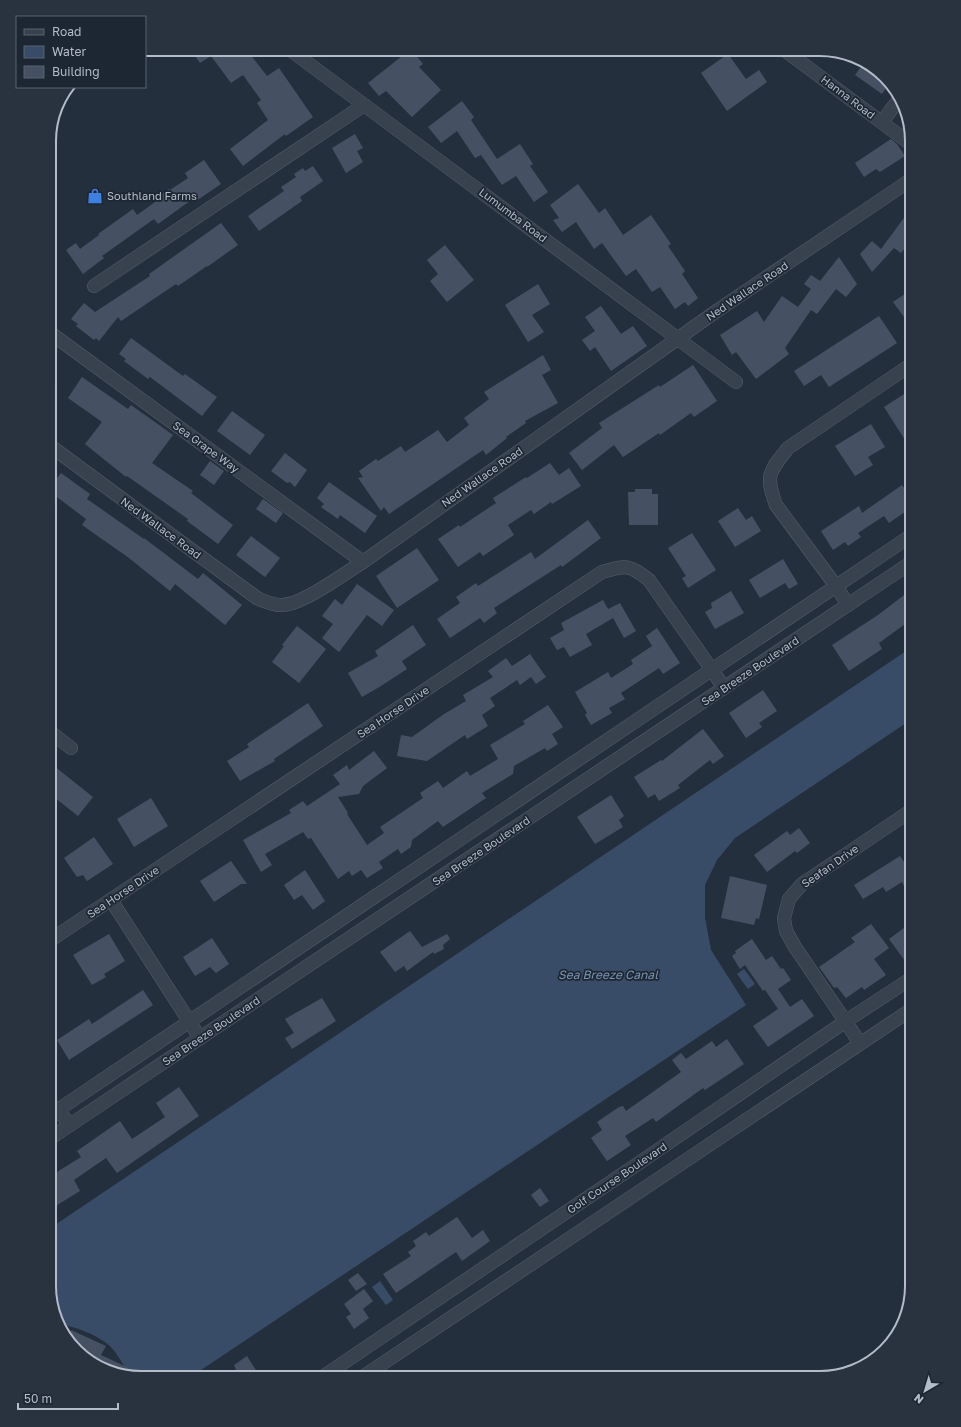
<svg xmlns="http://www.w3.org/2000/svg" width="961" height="1427" font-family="'Golos Text',sans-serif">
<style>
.water{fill:#394c67}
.building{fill:#455162}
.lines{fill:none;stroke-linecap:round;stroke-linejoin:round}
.minor-casing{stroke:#565f6c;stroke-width:14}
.minor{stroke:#38414e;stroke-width:13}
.labels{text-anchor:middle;stroke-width:3.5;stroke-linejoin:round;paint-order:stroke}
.street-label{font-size:11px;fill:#b4bcc9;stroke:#1d2633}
.poi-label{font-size:11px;fill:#b4bcc9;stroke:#1d2633;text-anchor:start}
.water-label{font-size:12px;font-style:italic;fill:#7c92b1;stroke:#1d2633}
.rim{fill:none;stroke:#b4bcc9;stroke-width:2}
</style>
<rect width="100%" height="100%" fill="#242f3e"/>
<!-- water -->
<g class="water">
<path d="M912 647V719L735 838 717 860 705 885V918L711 950 746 1005 189 1378H135L131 1376C124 1367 118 1354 110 1346 96 1334 76 1327 59 1324L49 1286V1229Z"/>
<polygon points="744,969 755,984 748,989 737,974"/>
<polygon points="380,1281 393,1300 386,1305 372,1287"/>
</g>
<!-- building -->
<g class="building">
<polygon points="190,49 246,49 267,76 279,68 313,117 286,136 285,134 243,166 230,149 268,120 257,103 261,100 243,75 231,83 211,56 200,63"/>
<polygon points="411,49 423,64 419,67 441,90 412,117 386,91 379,96 368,83"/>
<polygon points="728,54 746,79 759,70 767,82 727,111 701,73"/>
<polygon points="865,61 889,84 882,94 855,75"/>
<polygon points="462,101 474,117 471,120 497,159 520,144 533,164 530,166 548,192 534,202 516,176 502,185 481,155 475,158 457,131 441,143 428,127"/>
<polygon points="355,134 363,148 357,151 363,162 346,173 332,148"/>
<polygon points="891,139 897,144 905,156 880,172 876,169 864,177 855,163"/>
<polygon points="204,160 221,184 196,201 194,198 158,224 154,219 102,256 104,258 83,274 66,250 76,243 80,249 99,235 98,234 133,209 137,215 162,197 160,195 169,189 170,190 188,178 185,173"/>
<polygon points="313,166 323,181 300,197 302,201 259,231 248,216 284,191 281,187 296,177 294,174 303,168 305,171"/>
<polygon points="578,184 599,213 605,208 623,235 651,215 671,244 668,246 685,271 682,274 698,298 688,306 685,302 675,309 660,287 652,292 636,269 626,276 602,243 594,249 576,222 562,232 553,220 559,218 550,205"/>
<polygon points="912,207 912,239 901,253 894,248 872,272 860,254 872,241 881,249"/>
<polygon points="221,223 238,245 207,267 207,266 178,286 176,284 121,321 118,317 99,341 96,338 94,340 76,326 78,324 71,319 84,303 95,312 150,276 149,274"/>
<polygon points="445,245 474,280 447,302 430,281 438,274 427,260"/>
<polygon points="839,257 857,284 846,297 836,289 817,314 811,310 785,348 789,354 756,379 736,352 732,355 720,335 757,311 764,322 782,296 798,307 811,289 804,284 811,275 820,281"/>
<polygon points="538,284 550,304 532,315 544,332 528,342 505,305"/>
<polygon points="912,289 912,328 893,302"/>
<polygon points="601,306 621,334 633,326 647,346 611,371 595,347 590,351 582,340 595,331 585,317"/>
<polygon points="879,316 897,343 829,387 821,375 804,386 794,371"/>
<polygon points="131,338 183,376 185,374 217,397 202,416 150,377 148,379 124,361 126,359 119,354"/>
<polygon points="543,355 551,370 542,375 558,403 525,421 526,423 506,437 507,438 486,455 483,450 389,514 384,507 381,511 358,478 363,477 359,471 376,459 378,461 401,446 405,452 438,430 447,442 469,425 464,418 489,399 484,392"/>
<polygon points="693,365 717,401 694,417 691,413 660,435 659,433 623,457 614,445 582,470 569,453 602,428 599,423 659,385 660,387"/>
<polygon points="82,377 128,409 131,405 173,435 152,463 193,491 191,493 233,525 218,544 187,521 188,519 127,476 126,477 85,444 102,422 68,398"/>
<polygon points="912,389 912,451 884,407"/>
<polygon points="232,411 265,435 250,455 217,431"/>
<polygon points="871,424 885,447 868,457 873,465 855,476 835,446"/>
<polygon points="285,453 307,470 295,487 290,482 287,483 271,471"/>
<polygon points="210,461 224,471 214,485 200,475"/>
<polygon points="550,463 559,475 569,468 581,486 552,504 551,502 534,514 531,510 508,525 514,535 483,556 480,552 458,567 438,539 459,525 460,527 496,503 493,498 526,477 527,478"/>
<polygon points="61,473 90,494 87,499 144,539 144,538 198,579 203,573 242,605 225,625 175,584 170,591 129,558 82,525 86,519 49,491 49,488"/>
<polygon points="329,482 377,516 365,533 340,515 338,519 321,507 324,504 317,498"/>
<polygon points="902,485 912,500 912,507 889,523 884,516 858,533 861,537 848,546 845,542 833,550 821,531 859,506 862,513"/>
<polygon points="635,489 652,489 652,494 658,494 658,525 629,525 628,492 635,492"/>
<polygon points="263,499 283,513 276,523 256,509"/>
<polygon points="738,508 746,520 752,516 761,531 735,547 718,521"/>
<polygon points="588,520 601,538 562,567 561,565 494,608 497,613 484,623 480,618 450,638 437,619 460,603 456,597 476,583 478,586 531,552 535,559"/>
<polygon points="692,533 716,570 688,588 682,578 686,576 668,548"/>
<polygon points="251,536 280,558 265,577 236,555"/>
<polygon points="417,548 439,580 397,608 376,576"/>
<polygon points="783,559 798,584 789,589 785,583 760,598 749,580"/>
<polygon points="357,584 394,610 382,626 367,615 339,652 322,638 333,624 322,616 335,599 342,605"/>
<polygon points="912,589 912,619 879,643 882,649 849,671 832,645 878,615"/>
<polygon points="731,591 744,613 715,629 705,612 712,608 711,603"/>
<polygon points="603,600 608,609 620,603 636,631 624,638 613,618 586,634 592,645 570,657 564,647 557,650 550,638 564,630 561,623"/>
<polygon points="413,625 426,645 402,661 407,669 381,686 362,697 348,673 378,656 375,651"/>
<polygon points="297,626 326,649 299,683 272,662 284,646 282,645"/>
<polygon points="657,628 680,663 663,674 659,668 621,693 625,699 609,708 612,713 591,725 585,715 587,713 575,692 608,672 611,678 633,664 631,660 652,646 646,636"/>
<polygon points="530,654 546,677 536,684 531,677 520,685 517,680 490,698 495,706 482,715 488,726 467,739 465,735 427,761 397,756 401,735 412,737 444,714 466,701 463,695 493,677 488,671 506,658 512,666"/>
<polygon points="763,690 777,711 759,723 762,727 746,738 729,713"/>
<polygon points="308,703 323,726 274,759 275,761 240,781 227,761 249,747 247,744"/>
<polygon points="548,705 563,727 552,734 558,744 547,751 545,748 514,766 513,774 482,793 486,798 443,827 438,821 412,840 411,847 401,854 398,849 379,862 383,868 367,878 361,870 352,876 349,871 338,879 311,838 308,839 303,832 265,854 272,865 261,872 243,840 291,813 289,810 303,801 307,806 340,784 333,775 347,765 349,770 374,751 387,768 363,786 359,794 338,797 348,813 347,814 367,845 384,833 380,827 423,798 420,793 438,781 443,788 467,771 470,776 498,759 490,745 525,724 523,721"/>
<polygon points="703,729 724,756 713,764 710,760 678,785 680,788 659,801 655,794 648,798 634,777 661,760 662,761"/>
<polygon points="54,766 93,797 78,816 49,793 49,772"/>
<polygon points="611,795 624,816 619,820 623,827 595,844 577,817"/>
<polygon points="151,798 168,826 134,847 117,819"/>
<polygon points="799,828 810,843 797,853 795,851 767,872 754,855 787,831 790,835"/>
<polygon points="94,837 113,864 87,881 83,875 77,877 64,858"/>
<polygon points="900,856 912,874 912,882 904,886 902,882 886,892 883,887 863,899 854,885"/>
<polygon points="231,861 247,884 241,884 214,902 200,881"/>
<polygon points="305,870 325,901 313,910 302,895 294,900 284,885"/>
<polygon points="730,876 767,885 759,919 756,918 754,925 721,918"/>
<polygon points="912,922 912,956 905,961 889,939"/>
<polygon points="871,924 889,948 874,959 886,975 864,990 862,987 846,998 837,987 834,988 819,967 855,942 851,938"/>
<polygon points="410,931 422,947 447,934 450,939 443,945 444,949 434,954 433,952 407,971 404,966 395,972 380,952"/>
<polygon points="109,934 125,961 104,974 106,977 92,985 73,955"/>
<polygon points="212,938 229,964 216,973 210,967 195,976 183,957"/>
<polygon points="752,939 766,960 772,956 781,969 783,968 791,980 778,989 790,1007 802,999 814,1016 768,1047 753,1026 778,1009 765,990 763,991 745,965 740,969 732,956 736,953 735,951"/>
<polygon points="143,990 153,1005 69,1060 57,1040 89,1019 92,1024"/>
<polygon points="322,998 336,1021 292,1049 285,1038 294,1033 285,1019"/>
<polygon points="727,1039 744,1064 705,1090 703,1088 656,1122 653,1118 625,1136 631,1145 607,1161 591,1138 602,1130 597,1122 619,1107 623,1106 626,1111 681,1072 672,1060 681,1053 686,1059 712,1041 716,1047"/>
<polygon points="179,1087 199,1116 117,1173 106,1158 74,1180 80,1191 49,1210 49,1177 81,1157 77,1151 120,1121 132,1139 165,1117 156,1103"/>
<polygon points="540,1188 549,1201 540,1207 531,1195"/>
<polygon points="457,1217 472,1238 483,1230 490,1241 462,1261 456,1252 396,1293 383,1274 411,1256 408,1252 416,1246 413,1241 426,1232 429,1236"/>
<polygon points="358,1273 367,1284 356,1291 348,1280"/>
<polygon points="364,1289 373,1301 363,1309 369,1318 354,1329 346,1317 351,1314 344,1304"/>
<polygon points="71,1330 106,1346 101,1355 129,1368 126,1375 90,1363 67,1338"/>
<polygon points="247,1356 261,1378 223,1378 236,1370 234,1365"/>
</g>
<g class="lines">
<defs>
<g id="minor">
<polyline points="289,49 736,382"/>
<polyline points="783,49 912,145"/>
<polyline points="882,122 900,98"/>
<polyline points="94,286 364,105"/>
<polyline points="49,332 363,562"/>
<path d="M49 445 257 598C264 601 272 605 281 605 301 606 345 573 363 562L718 310 912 179"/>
<path d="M848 605 836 586 776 505C765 475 769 472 788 448L912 364"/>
<polyline points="49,731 71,748"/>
<polyline points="111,900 200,1038"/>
<path d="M49 941 602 572C626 565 629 564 649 580L712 670 724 688"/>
<polyline points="860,1043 795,947 786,931 784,918 789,899 802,884 912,810"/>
<polyline points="49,1104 58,1110 70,1125"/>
<polyline points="49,1116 912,535"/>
<polyline points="49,1139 912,562"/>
<polyline points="321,1378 636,1165 846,1021 912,978"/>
<polyline points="361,1378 912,1009"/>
</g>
</defs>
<!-- minor casing -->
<use href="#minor" class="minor-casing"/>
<!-- minor -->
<use href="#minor" class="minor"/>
</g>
<!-- icons -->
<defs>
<symbol id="shop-bare" viewBox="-9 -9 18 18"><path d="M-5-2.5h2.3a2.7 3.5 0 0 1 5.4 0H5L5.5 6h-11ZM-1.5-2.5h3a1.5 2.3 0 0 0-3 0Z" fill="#3f7fe0" stroke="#1d2633" stroke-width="2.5" paint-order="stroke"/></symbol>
</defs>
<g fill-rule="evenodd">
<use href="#shop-bare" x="84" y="185" width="22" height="22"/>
</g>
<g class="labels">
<!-- street labels -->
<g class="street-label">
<text transform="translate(848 97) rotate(37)" y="4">Hanna Road</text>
<text transform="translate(513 215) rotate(37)" y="4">Lumumba Road</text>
<text transform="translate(747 291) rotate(-34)" y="4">Ned Wallace Road</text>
<text transform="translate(206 447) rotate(36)" y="4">Sea Grape Way</text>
<text transform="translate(482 477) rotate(-35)" y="4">Ned Wallace Road</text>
<text transform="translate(161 528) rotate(36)" y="4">Ned Wallace Road</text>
<text transform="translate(750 671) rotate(-34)" y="4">Sea Breeze Boulevard</text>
<text transform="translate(393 712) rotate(-34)" y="4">Sea Horse Drive</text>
<text transform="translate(481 851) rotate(-34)" y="4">Sea Breeze Boulevard</text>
<text transform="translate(830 866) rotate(-35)" y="4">Seafan Drive</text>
<text transform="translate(123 892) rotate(-34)" y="4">Sea Horse Drive</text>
<text transform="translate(211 1031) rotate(-34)" y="4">Sea Breeze Boulevard</text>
<text transform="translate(617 1178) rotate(-34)" y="4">Golf Course Boulevard</text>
</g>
<!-- poi labels -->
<g class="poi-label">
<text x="107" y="200">Southland Farms</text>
</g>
<!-- water labels -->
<g class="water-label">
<text x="608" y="979">Sea Breeze Canal</text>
</g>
</g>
<!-- crop -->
<path d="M0 0H961V1427H0ZM141 56H820A85 85 0 0 1 905 141V1286A85 85 0 0 1 820 1371H141A85 85 0 0 1 56 1286V141A85 85 0 0 1 141 56Z" fill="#29323f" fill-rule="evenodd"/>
<path class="rim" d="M141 56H820A85 85 0 0 1 905 141V1286A85 85 0 0 1 820 1371H141A85 85 0 0 1 56 1286V141A85 85 0 0 1 141 56Z"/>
<!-- legend -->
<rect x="16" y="16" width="130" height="72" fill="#1d2633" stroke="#59626f"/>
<rect x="24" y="29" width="20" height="6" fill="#38414e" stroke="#59626f"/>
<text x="52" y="36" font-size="12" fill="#b4bcc9">Road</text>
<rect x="24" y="46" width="20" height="12" fill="#394c67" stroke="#59626f"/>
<text x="52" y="56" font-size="12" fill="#b4bcc9">Water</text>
<rect x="24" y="66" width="20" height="12" fill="#455162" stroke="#59626f"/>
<text x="52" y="76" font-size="12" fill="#b4bcc9">Building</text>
<!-- north arrow -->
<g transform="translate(925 1391) rotate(218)" stroke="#1d2633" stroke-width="3" paint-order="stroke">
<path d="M0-3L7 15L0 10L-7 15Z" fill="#b4bcc9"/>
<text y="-6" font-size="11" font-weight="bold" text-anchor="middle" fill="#b4bcc9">N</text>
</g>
<!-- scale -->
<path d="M18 1403v6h100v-6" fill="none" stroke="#b4bcc9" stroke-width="2"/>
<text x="24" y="1403" font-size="12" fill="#b4bcc9" stroke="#1d2633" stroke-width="3" paint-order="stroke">50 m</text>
</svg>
